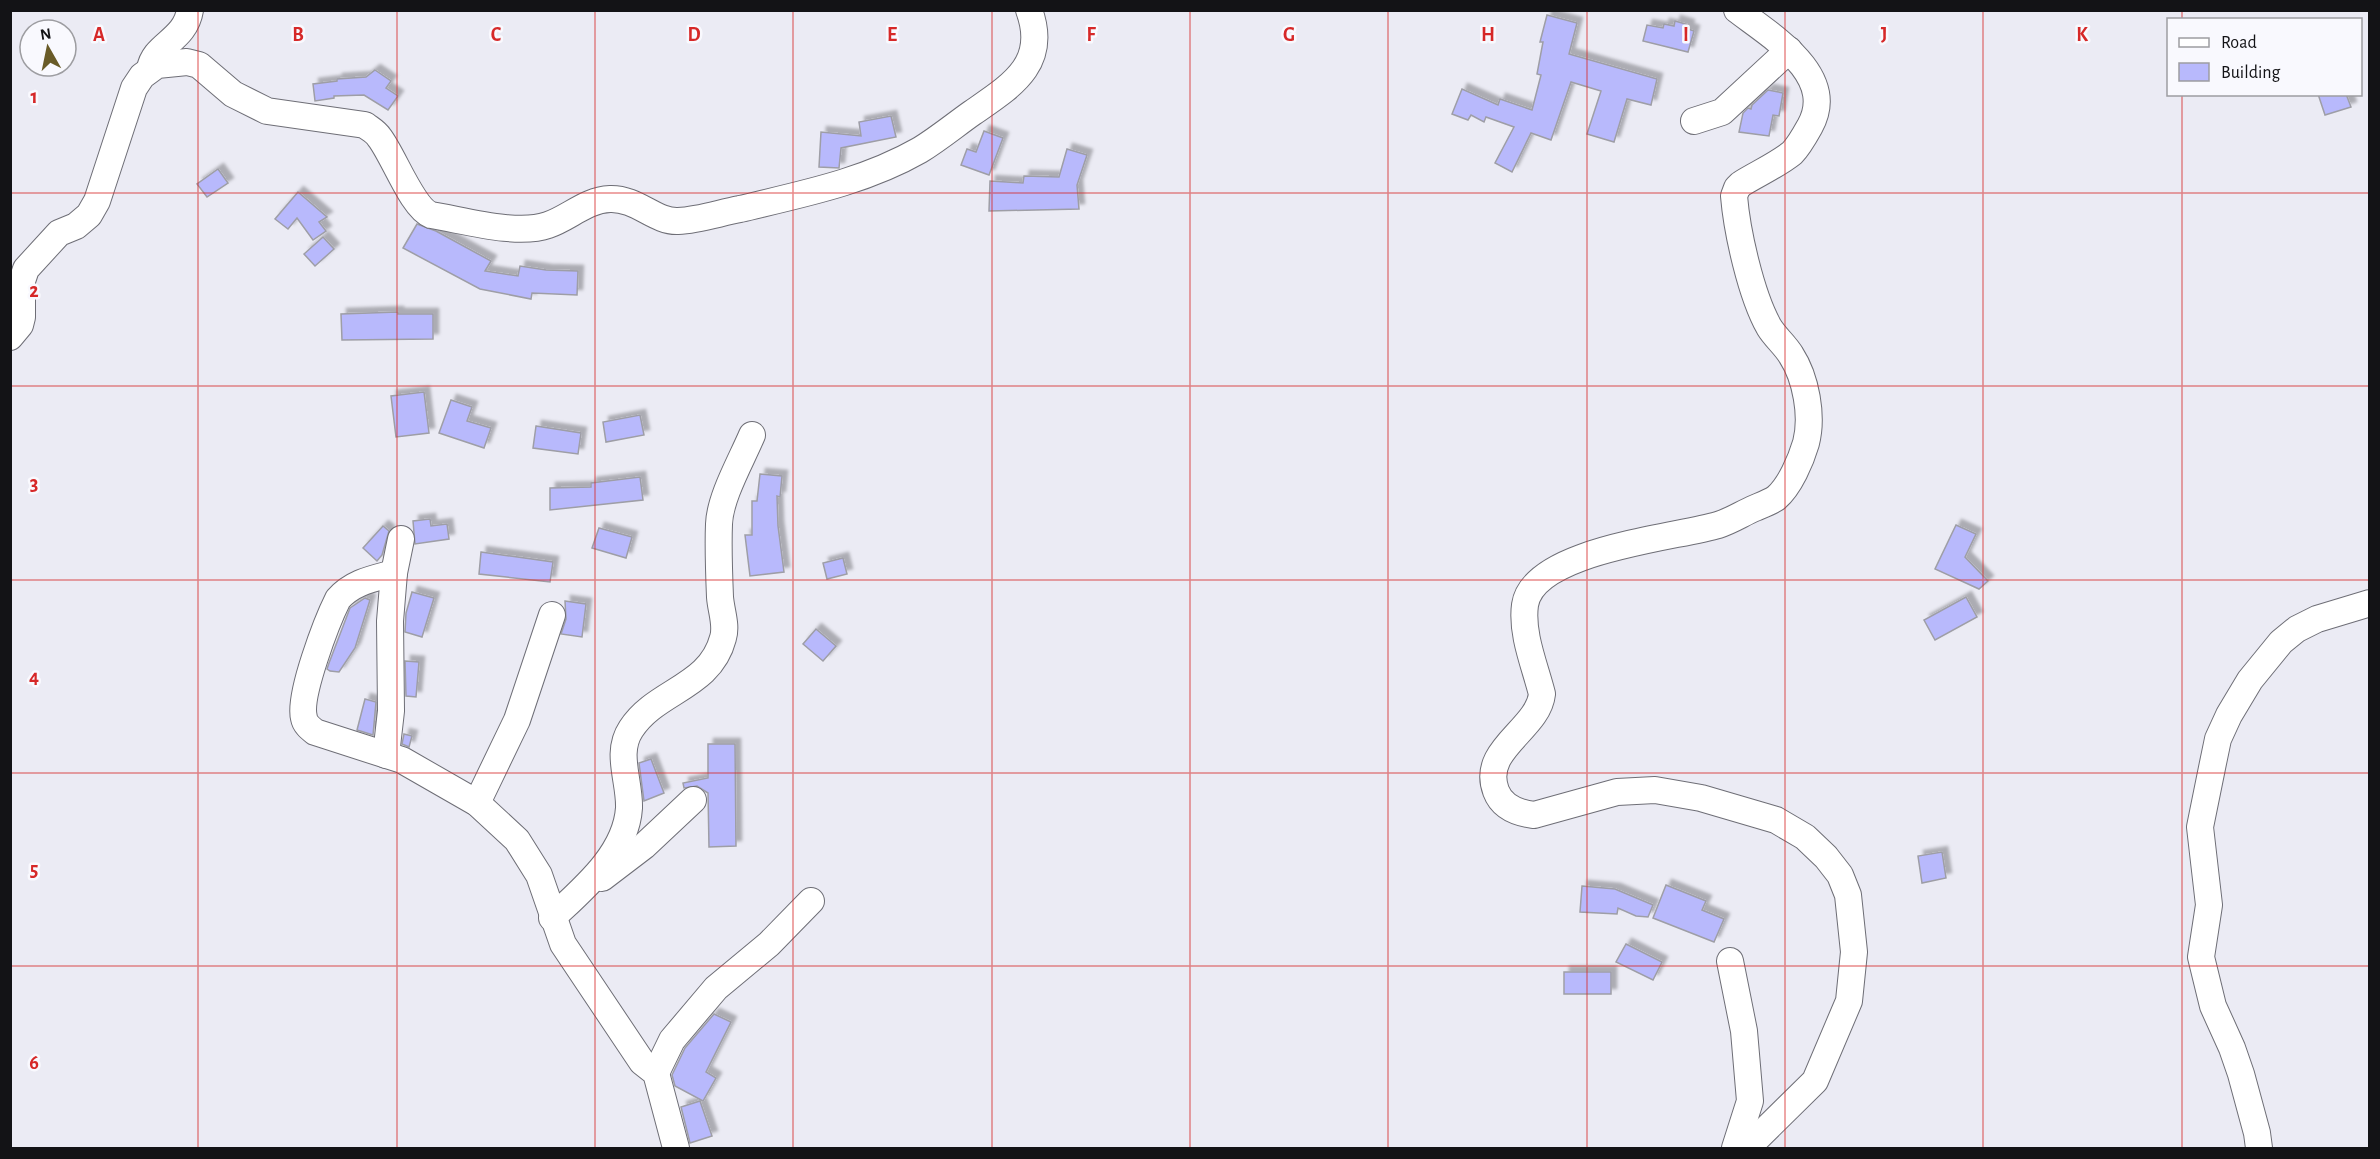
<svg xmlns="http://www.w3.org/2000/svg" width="2380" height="1159" font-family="'Alegreya Sans',sans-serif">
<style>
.building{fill:#b8b9fc;stroke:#9e9ea6;stroke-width:1.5;filter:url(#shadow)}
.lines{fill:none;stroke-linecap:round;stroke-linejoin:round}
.minor-casing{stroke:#6e6e76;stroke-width:28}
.minor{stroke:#fff;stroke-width:26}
.grid{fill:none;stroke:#d62828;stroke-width:1.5;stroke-opacity:0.55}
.grid-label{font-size:20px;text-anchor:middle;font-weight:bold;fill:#d62828;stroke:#f9f9fe;stroke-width:5;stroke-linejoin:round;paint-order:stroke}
</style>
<defs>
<filter id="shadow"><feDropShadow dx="5.5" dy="-5.5" stdDeviation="1.5" flood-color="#0004"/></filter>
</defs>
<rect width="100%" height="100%" fill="#ebebf4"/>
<!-- building -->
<g class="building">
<polygon points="1547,15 1577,23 1569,54 1657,79 1651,105 1627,99 1614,142 1587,134 1601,91 1571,82 1551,140 1531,133 1512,172 1495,163 1514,127 1486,117 1484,122 1471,115 1468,120 1452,114 1462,89 1498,105 1500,99 1532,110 1541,75 1537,74 1543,42 1540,42"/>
<polygon points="1675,21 1689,25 1688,29 1694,31 1688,52 1643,41 1647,25 1663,28 1664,24 1674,26"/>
<polygon points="375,70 391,81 386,88 398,96 388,110 364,95 334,96 334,98 315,101 313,84 337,81 337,79 366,77"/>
<polygon points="1768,90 1783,93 1779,116 1773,115 1769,136 1739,132 1743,113 1748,108 1751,109 1752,105"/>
<polygon points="2318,94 2346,94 2351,107 2325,115"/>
<polygon points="891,116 896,137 841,148 839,168 819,167 821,132 861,136 859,122"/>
<polygon points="984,131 1003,138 989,175 961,165 967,149 976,152"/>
<polygon points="1067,149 1087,155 1077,185 1079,209 989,211 990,181 1023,183 1024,176 1059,177"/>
<polygon points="218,169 228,183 207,197 197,184"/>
<polygon points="298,192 327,217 319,222 326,231 313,240 297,218 288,229 275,219"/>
<polygon points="417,224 436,231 491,261 485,271 518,276 520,266 546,270 578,271 577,295 532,293 531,299 480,289 403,248"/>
<polygon points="323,237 334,249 315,266 304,254"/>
<polygon points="398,312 398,314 433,314 433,339 342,340 341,314"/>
<polygon points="424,392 429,433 396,437 391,396"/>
<polygon points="451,400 472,407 467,421 491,428 484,448 439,433"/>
<polygon points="640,415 644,435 606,442 603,422"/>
<polygon points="536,426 581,433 578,454 533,448"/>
<polygon points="760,474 782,476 780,497 777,496 778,526 784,572 750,576 745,535 752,535 752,501 757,501"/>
<polygon points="640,477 643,500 550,510 550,488 591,487 591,483"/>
<polygon points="430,519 431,526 447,524 449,539 415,544 413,521"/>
<polygon points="1956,525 1976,534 1965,557 1988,581 1979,589 1935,569"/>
<polygon points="383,526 389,531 382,555 377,561 363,548"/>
<polygon points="599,528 632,537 626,558 592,548"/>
<polygon points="481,552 553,562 550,582 479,574"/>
<polygon points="843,558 847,574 827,579 823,563"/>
<polygon points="412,592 434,598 422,637 405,632 406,613"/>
<polygon points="1966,597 1977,617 1935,640 1924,620"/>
<polygon points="365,598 370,600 355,648 339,672 330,671 327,669 329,663 350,608"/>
<polygon points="565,601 586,604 582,637 561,634 566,619"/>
<polygon points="816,629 836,646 823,661 803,644"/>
<polygon points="405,661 419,662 416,697 406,696"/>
<polygon points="365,699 376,702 373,735 357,730"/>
<polygon points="404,734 412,736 409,747 402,744"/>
<polygon points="708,744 735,744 736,846 709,847 708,793 697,786 684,788 683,783 708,778"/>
<polygon points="651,759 664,793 644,801 639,763"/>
<polygon points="1942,852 1946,878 1922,883 1918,856"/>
<polygon points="1666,885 1706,901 1702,910 1724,919 1714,942 1653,918"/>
<polygon points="1582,886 1615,889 1653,905 1648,917 1636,916 1618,908 1617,914 1580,912"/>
<polygon points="1626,944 1662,962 1653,980 1616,962"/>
<rect x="1564" y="972" width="47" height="22"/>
<polygon points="714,1014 731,1022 706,1072 716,1078 703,1101 675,1086 672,1075 685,1048"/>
<polygon points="700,1101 712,1136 690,1143 681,1107"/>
</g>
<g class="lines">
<defs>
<g id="minor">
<path d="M1737 10C1771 36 1838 75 1810 126 1805 135 1799 146 1792 153 1777 165 1757 174 1741 184L1737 188 1734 196C1737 232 1751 295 1769 327 1775 337 1785 345 1791 355 1806 378 1813 416 1806 443 1801 460 1790 486 1776 498 1770 502 1762 505 1755 508 1743 513 1731 521 1718 525 1674 538 1533 550 1525 605 1521 634 1535 666 1542 694 1538 730 1480 749 1496 791 1502 807 1518 813 1534 815L1617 792 1655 790 1701 798 1776 820 1805 837 1826 857 1840 875 1848 895 1854 952 1849 1001 1815 1081 1747 1148"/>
<path d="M150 69C154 44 185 41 190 10"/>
<polyline points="1694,121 1722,112 1789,50"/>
<path d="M10 337 20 325 22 317V281L26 269 59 233 76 226 89 215 97 201 134 88 142 76 157 65 187 62 199 65 233 94 267 111 365 125C370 129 376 132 379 137 393 154 412 208 431 215 463 220 517 236 548 225 569 218 586 200 610 199 637 198 655 222 678 221 699 220 719 213 740 209 802 194 864 182 920 150 938 139 955 125 972 113 1011 86 1049 64 1029 10"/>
<path d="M394 573C372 579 353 582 338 599 327 621 298 696 304 718 305 724 310 728 315 732L402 760 477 803 517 840 539 875 563 944 642 1062 656 1073 676 1148"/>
<polyline points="386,755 391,711 390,621 394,573 401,539"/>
<polyline points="477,803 517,720 552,615"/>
<polyline points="602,878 644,846 693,800"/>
<path d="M552 918C583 889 626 854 629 808 630 781 615 753 631 729 656 690 710 688 723 638 727 625 721 611 720 597 719 573 718 548 719 524 720 497 741 461 752 435"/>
<polyline points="1730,961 1744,1031 1750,1101 1735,1148"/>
<polyline points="656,1073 672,1040 716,988 769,944 811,901"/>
<polyline points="2259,1148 2257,1133 2241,1074 2232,1048 2213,1006 2201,957 2209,905 2200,827 2213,763 2218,739 2229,715 2250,680 2281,642 2297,629 2317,619 2370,603"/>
</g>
</defs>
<!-- minor casing -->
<use href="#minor" class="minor-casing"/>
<!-- minor -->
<use href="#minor" class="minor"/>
</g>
<!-- grid -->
<path class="grid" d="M198 10V1148M397 10V1148M595 10V1148M793 10V1148M992 10V1148M1190 10V1148M1388 10V1148M1587 10V1148M1785 10V1148M1983 10V1148M2182 10V20M2182 94V1148M10 193H2370M10 386H2370M10 580H2370M10 773H2370M10 966H2370"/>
<g class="grid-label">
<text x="99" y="41">A</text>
<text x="298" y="41">B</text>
<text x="496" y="41">C</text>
<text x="694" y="41">D</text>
<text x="892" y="41">E</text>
<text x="1091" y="41">F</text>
<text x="1289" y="41">G</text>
<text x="1488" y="41">H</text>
<text x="1686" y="41">I</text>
<text x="1884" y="41">J</text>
<text x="2082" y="41">K</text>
<text x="34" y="103">1</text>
<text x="34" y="297">2</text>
<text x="34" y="490">3</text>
<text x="34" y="683">4</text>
<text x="34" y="876">5</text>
<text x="34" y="1069">6</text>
</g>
<!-- border -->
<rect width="2380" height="1159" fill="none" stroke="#131316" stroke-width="24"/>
<!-- legend -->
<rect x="2167" y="18" width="195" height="78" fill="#f9f9fe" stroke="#9d9da1" stroke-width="1.5"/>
<rect x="2179" y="38" width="30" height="9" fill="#ffffff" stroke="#9d9da1" stroke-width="1.5"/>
<text x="2221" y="48" font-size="18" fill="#131316">Road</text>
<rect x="2179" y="63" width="30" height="18" fill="#b8b9fc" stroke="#9d9da1" stroke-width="1.5"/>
<text x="2221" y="78" font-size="18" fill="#131316">Building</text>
<!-- north arrow -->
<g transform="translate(48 48) rotate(351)"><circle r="28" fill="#f9f9fe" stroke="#9d9da1" stroke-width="1.5"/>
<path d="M0-4.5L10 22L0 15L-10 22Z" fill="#695b28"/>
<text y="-9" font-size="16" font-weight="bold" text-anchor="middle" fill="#131316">N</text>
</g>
</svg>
